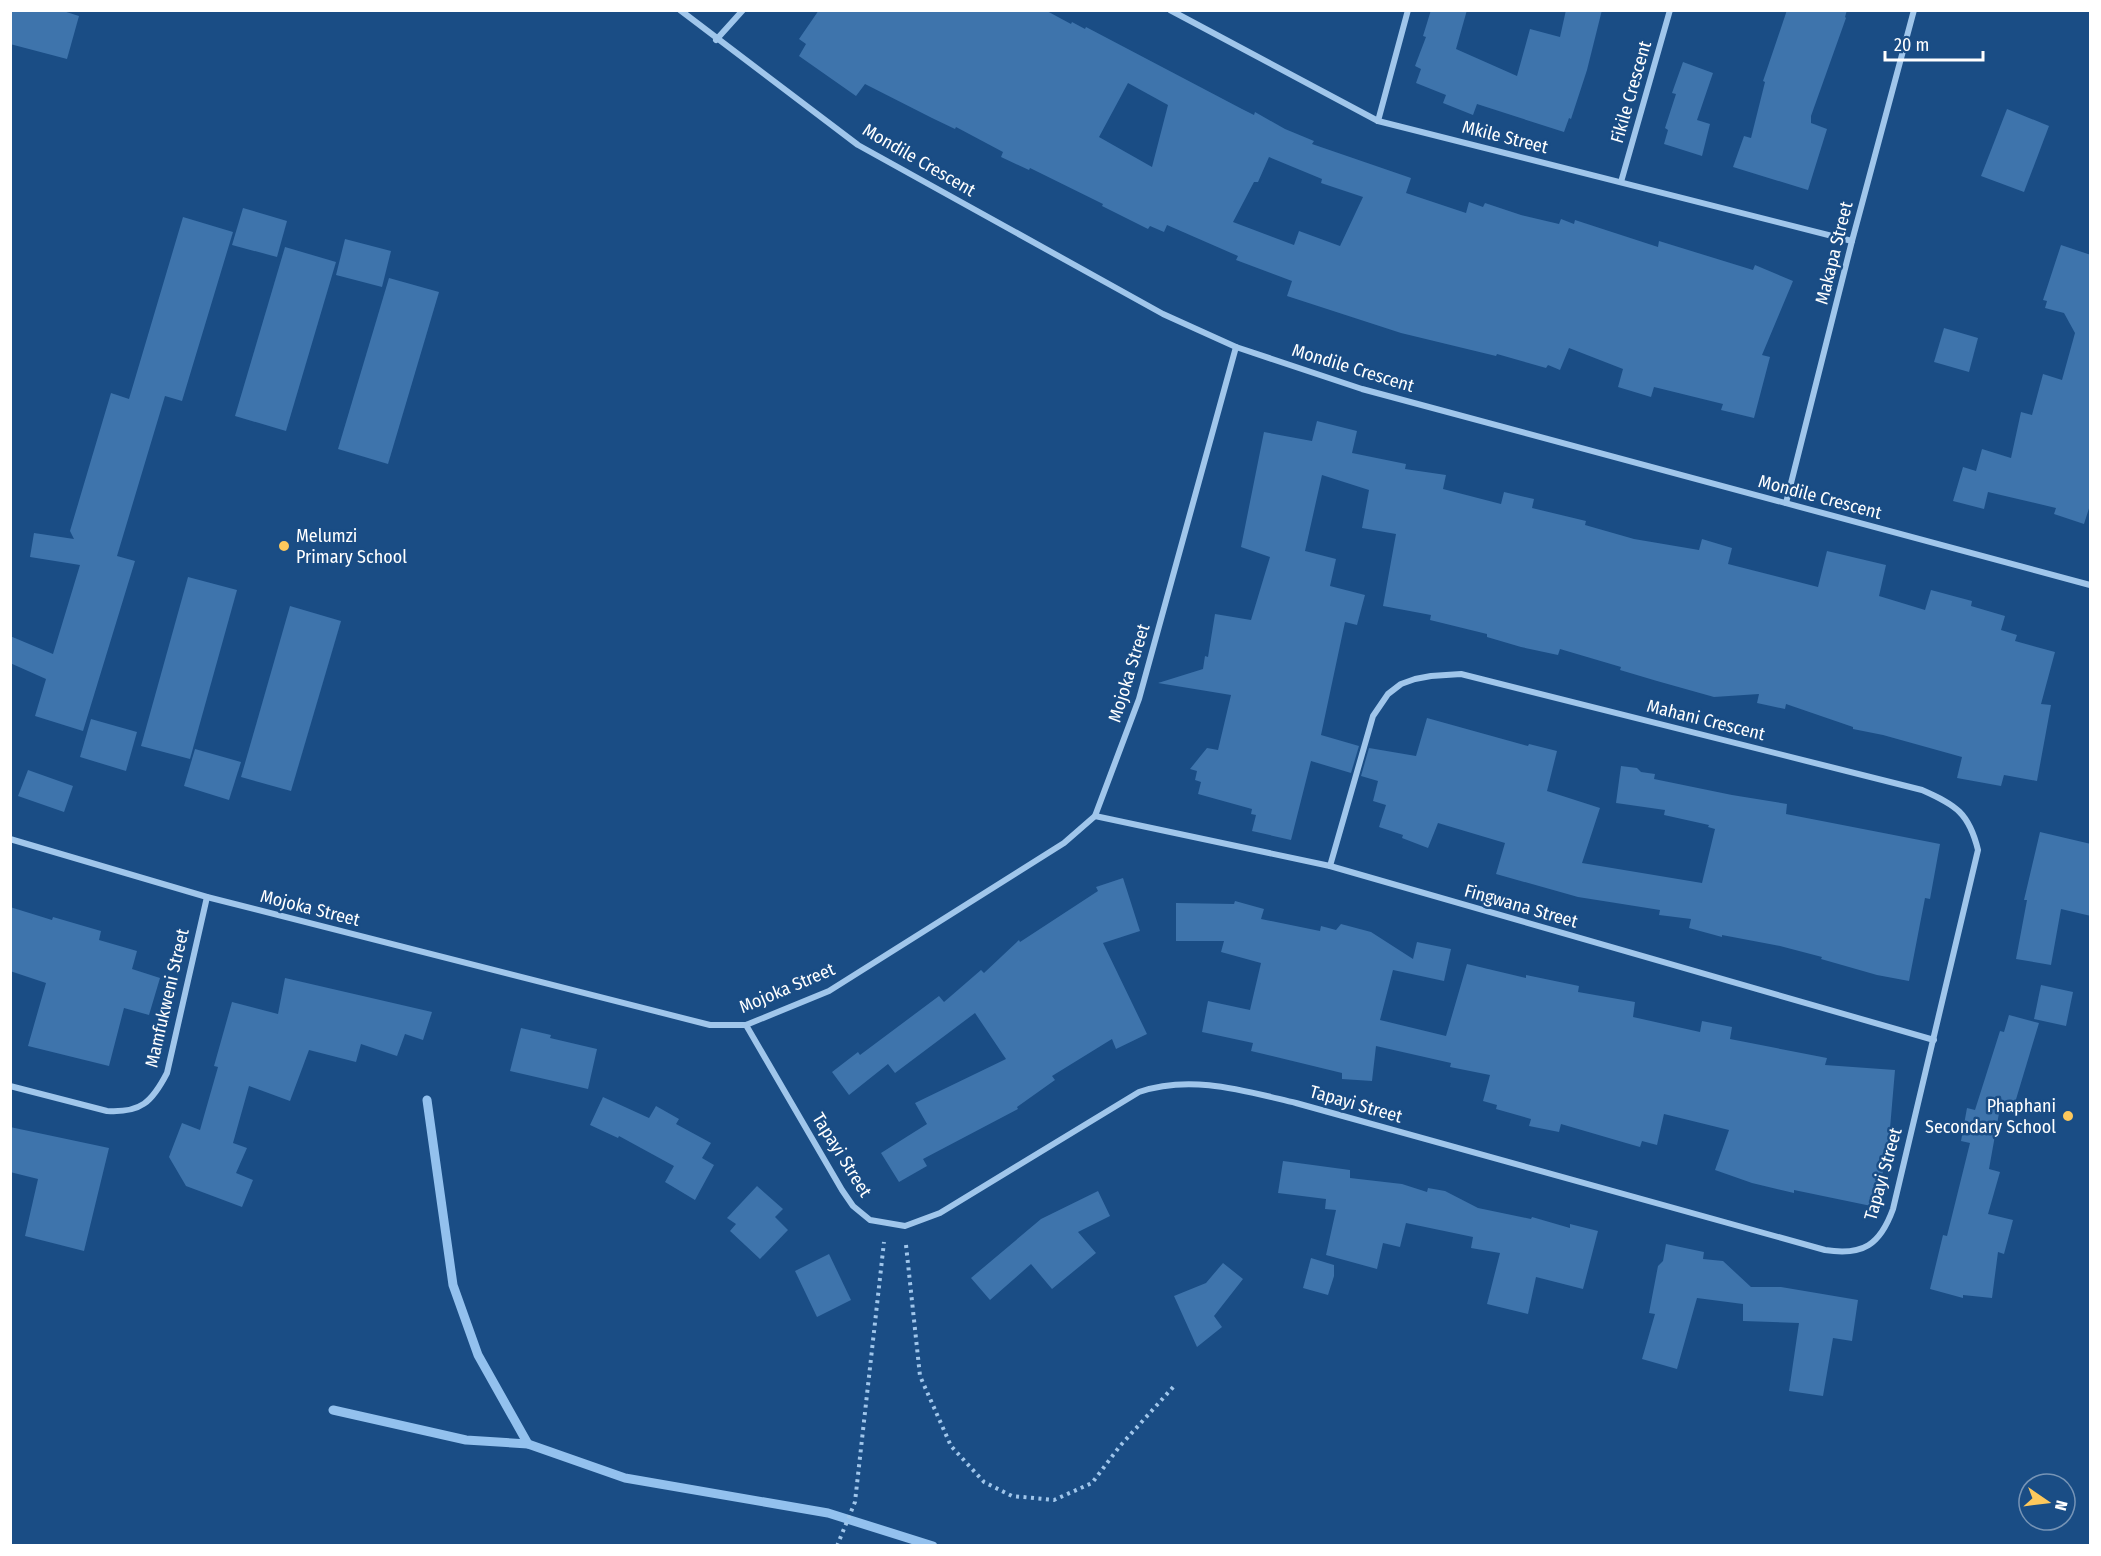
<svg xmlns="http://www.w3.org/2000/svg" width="2101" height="1556" font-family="'Fira Sans Condensed',sans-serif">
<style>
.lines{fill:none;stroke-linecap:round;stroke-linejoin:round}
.stream{stroke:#93c1ee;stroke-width:9}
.building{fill:#3e74ac;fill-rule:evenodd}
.path{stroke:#a0c6eb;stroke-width:4;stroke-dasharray:3 4.5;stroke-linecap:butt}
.street{stroke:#a0c6eb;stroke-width:6}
.poi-dot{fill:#fdc85c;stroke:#1a4d85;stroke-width:2}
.labels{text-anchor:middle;stroke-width:5;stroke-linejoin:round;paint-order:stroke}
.street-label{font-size:18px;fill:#fff;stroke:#1a4d85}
.poi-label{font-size:18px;fill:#fff;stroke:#1a4d85;text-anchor:start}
</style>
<rect width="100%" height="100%" fill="#1a4d85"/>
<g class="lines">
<!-- stream -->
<g class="stream">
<polyline points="427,1100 453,1285 478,1355 528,1444"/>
<polyline points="333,1410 466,1440 528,1444 625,1478 828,1513 933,1546"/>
</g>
</g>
<!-- building -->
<g class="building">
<polygon points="10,10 60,10 79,16 67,59 10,44"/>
<path d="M819 10H1045L1071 24 1072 22 1085 29 1086 27 1242 109 1254 115 1255 112 1285 129 1314 141 1312 144 1411 178 1406 193 1466 213 1469 202 1483 207 1485 203 1521 215 1559 224 1561 219 1574 224 1575 220 1658 247 1659 241 1753 270 1755 265 1793 281 1762 355 1770 357 1754 418 1721 410 1723 404 1654 387 1651 397 1618 387 1623 369 1569 348 1560 370 1548 365 1546 368 1497 354 1496 356 1401 333 1287 296 1292 281 1236 260 1238 256 1167 225 1164 232 1150 226 1148 229 1102 206 1103 204 1030 168 1029 170 1001 157 1003 152 956 127 955 129 932 118 865 84 856 96 799 56 806 44 799 39ZM1128 83 1168 105 1152 167 1099 137ZM1269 157 1322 179 1321 183 1363 197 1340 246 1299 231 1294 245 1233 222 1254 182H1258Z"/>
<polygon points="1431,10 1467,10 1456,49 1517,76 1530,29 1560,37 1566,10 1602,10 1587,70 1571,119 1569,118 1564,132 1477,104 1473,115 1443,103 1446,95 1416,83 1421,69 1415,66 1426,37 1423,36"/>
<polygon points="1787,10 1847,10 1845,17 1846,18 1811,116 1811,123 1827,129 1808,190 1733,167 1744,136 1751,138 1765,82 1763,81"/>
<polygon points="1683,62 1713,73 1697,120 1710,124 1702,156 1664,144 1668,130 1665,128 1676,94 1672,93"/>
<polygon points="2007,109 2049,126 2024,192 1981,176"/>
<polygon points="243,208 287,221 277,257 232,245"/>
<polygon points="183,217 233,232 182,401 165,396 117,556 135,561 83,731 35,716 46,679 10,663 10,636 53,654 80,565 30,557 34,533 74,539 70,531 111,393 129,399"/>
<polygon points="345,239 391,251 382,287 336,275"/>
<polygon points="2061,245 2091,255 2091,502 2084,524 2054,514 2056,508 1988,492 1984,509 1953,501 1963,467 1976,471 1982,449 2011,458 2021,412 2032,415 2043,374 2062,380 2075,333 2064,313 2045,308 2047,301 2043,300"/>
<polygon points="285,247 336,262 286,431 235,416"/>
<polygon points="389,278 439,292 388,464 338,449"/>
<polygon points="1944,328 1978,338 1969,372 1934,362"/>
<polygon points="1317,421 1357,431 1352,453 1406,464 1405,469 1446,475 1443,489 1501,504 1504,492 1534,499 1532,508 1586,521 1585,525 1634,539 1699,550 1702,539 1732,548 1728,564 1818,587 1827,551 1886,565 1879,596 1925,610 1931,590 1972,601 1971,606 2005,616 2001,630 2017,635 2015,641 2055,652 2041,704 2051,705 2037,781 2004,775 2001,786 1957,778 1962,757 1883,735 1853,729 1853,727 1786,704 1785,709 1757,703 1759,694 1714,697 1657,681 1620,670 1621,667 1560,649 1558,655 1521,647 1487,637 1487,634 1430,620 1431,615 1383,606 1396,534 1362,528 1369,490 1322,475 1305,551 1336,559 1330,586 1365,595 1357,625 1345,622 1321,735 1359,746 1351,773 1311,761 1291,840 1252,831 1256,815 1251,814 1252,809 1198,794 1201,782 1195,780 1197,771 1190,769 1207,748 1218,750 1231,695 1158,683 1203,669 1205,656 1208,657 1215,614 1251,620 1270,557 1241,547 1264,432 1312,441"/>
<polygon points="188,577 237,590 190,759 141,746"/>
<polygon points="290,606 341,621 291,791 241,777"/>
<polygon points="1427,718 1528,746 1529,744 1557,751 1547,791 1600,808 1582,863 1702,883 1715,829 1708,827 1709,825 1664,815 1665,810 1616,803 1621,766 1637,768 1641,772 1655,774 1654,779 1732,795 1787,804 1786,814 1940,844 1930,899 1925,898 1909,981 1877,975 1821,959 1822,957 1780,946 1722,935 1722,937 1689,928 1691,919 1659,915 1660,910 1578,897 1496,874 1505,843 1438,823 1428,848 1402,838 1403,835 1379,827 1386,805 1373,801 1378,781 1361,776 1369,748 1416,756"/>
<polygon points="91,719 137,732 126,771 80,757"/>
<polygon points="195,749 241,762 229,800 184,786"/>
<polygon points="28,770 73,786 64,812 18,796"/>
<polygon points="2040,832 2091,844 2091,916 2061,909 2051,965 2016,959 2027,900 2024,900"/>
<polygon points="1123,878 1140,931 1103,943 1147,1034 1116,1049 1112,1039 1052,1076 1055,1080 1017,1107 1018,1109 923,1159 927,1166 899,1182 881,1153 927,1124 915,1103 1006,1059 975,1013 895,1073 888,1064 849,1095 832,1072 858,1052 860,1055 939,996 944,1002 981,970 984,973 1019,940 1020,942 1098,891 1096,887"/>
<polygon points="1235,901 1264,909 1261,919 1320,931 1321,926 1336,930 1341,924 1371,932 1413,959 1417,942 1451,949 1444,981 1393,970 1380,1020 1446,1036 1467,964 1526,978 1526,975 1579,986 1578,992 1635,1002 1633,1017 1700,1032 1702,1021 1732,1027 1730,1039 1827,1058 1825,1065 1895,1070 1889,1140 1876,1207 1794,1190 1794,1193 1752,1183 1715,1170 1729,1130 1664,1114 1657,1145 1642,1141 1640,1147 1626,1143 1561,1124 1559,1132 1529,1126 1531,1119 1496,1109 1497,1105 1483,1101 1490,1075 1450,1067 1451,1063 1376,1046 1372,1081 1342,1079 1342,1073 1251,1051 1253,1043 1202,1032 1208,1001 1250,1010 1261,963 1221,952 1224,941 1176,941 1176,903 1234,904"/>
<polygon points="10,907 52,920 53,917 101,931 99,940 137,951 132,969 160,978 149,1015 124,1008 109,1066 28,1046 46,983 10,971"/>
<polygon points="285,978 432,1012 423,1040 405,1034 397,1056 361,1044 356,1062 309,1050 290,1101 249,1086 233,1143 247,1148 236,1173 253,1180 242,1207 186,1186 169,1157 182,1123 200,1130 218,1067 214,1066 232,1002 278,1014"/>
<polygon points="2041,985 2073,992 2066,1026 2034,1019"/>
<polygon points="2009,1015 2039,1023 2014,1106 2001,1102 1989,1169 2000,1172 1988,1214 2013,1220 2004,1254 1998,1252 1992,1298 1963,1295 1963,1298 1930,1289 1943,1235 1947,1236 1970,1143 1961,1141 1967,1108 1975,1110 2000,1031 2004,1032"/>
<polygon points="521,1028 551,1035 550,1038 597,1049 588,1089 510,1071"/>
<polygon points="603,1097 649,1118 656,1106 679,1119 676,1124 711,1143 702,1158 714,1165 695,1200 665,1182 674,1166 619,1136 618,1138 590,1125"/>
<polygon points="10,1127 109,1148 84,1251 25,1236 38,1179 10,1172"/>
<polygon points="1283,1161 1350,1170 1350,1178 1402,1184 1427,1192 1428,1188 1445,1191 1478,1208 1531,1219 1532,1217 1570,1228 1570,1224 1598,1231 1583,1289 1536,1277 1528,1314 1487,1304 1500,1253 1471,1248 1473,1237 1406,1223 1400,1247 1383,1243 1377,1269 1326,1255 1336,1210 1325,1209 1326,1199 1278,1193"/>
<polygon points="757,1186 783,1209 775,1217 788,1230 760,1259 730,1231 736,1224 727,1218"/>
<polygon points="1098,1191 1110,1216 1078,1232 1096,1253 1052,1289 1031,1264 990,1300 971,1278 1041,1219"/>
<polygon points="1666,1244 1704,1252 1703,1259 1723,1261 1751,1287 1781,1287 1858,1300 1852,1341 1833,1338 1823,1396 1789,1391 1799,1323 1743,1321 1743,1304 1697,1298 1677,1369 1642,1359 1655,1314 1649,1313 1658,1266 1663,1261"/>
<polygon points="829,1254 851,1300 817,1317 795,1271"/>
<polygon points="1311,1258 1334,1265 1334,1276 1328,1295 1303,1288"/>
<polygon points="1223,1263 1243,1279 1214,1316 1222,1327 1197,1347 1174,1296 1206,1283"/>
</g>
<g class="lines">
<!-- path -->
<g class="path">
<polyline points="906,1245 920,1376 951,1446 984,1482 1012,1496 1054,1500 1092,1483 1120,1446 1175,1385"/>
<polyline points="837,1546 855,1502 884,1242"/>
</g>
<!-- street -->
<g class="street">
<polyline points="680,10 858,145 1163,314 1236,347 1362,389 2090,585"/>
<polyline points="1170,10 1378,121 1852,241"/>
<polyline points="716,40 743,10"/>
<polyline points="1378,121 1408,10"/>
<polyline points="1621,182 1670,10"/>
<polyline points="1786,503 1852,241 1914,10"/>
<polyline points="1095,816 1330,866 1934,1040"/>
<polyline points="10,839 207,897 710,1025 746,1025 829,991 1064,843 1095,816 1139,699 1236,347"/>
<path d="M746 1025 842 1190 853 1206 870 1220 905 1226 940 1213 1139 1092C1191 1074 1245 1091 1296 1103L1825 1250C1863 1256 1880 1245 1893 1209L1978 850C1969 813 1956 805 1922 790L1461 674 1431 676 1415 679 1401 684 1388 694 1373 716 1330 866"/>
<path d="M10 1086 107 1111C141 1113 152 1102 167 1073L207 897"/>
</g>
</g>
<!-- markers -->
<g class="poi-dot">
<circle cx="284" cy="546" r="6"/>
<circle cx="2068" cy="1116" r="6"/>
</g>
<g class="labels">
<!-- street labels -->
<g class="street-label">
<text transform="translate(1631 92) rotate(-74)" y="6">Fikile Crescent</text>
<text transform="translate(1505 137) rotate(14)" y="6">Mkile Street</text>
<text transform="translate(919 160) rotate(30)" y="6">Mondile Crescent</text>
<text transform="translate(1834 253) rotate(-76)" y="6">Makapa Street</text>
<text transform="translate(1353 368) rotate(17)" y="6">Mondile Crescent</text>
<text transform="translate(1820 497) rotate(15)" y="6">Mondile Crescent</text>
<text transform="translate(1129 673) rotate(-73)" y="6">Mojoka Street</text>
<text transform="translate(1706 720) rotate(14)" y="6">Mahani Crescent</text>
<text transform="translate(1521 906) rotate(16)" y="6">Fingwana Street</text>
<text transform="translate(310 908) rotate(14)" y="6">Mojoka Street</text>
<text transform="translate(787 988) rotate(-23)" y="6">Mojoka Street</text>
<text transform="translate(167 998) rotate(-77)" y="6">Mamfukweni Street</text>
<text transform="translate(1356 1104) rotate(16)" y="6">Tapayi Street</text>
<text transform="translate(842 1155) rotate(58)" y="6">Tapayi Street</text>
<text transform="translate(1883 1174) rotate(-74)" y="6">Tapayi Street</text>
</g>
<!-- poi labels -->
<g class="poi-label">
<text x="296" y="542">Melumzi<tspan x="296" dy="21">Primary School</tspan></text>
<text x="2056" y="1112" text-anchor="end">Phaphani<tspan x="2056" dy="21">Secondary School</tspan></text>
</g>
</g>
<!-- border -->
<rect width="2101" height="1556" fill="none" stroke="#ffffff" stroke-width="24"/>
<!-- north arrow -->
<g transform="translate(2047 1502) rotate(104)"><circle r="28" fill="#1a4d85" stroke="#7694b6" stroke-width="1.5"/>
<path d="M0-4.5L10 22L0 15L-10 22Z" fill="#fdc85c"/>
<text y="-9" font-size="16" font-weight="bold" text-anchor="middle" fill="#ffffff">N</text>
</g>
<!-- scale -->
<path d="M1885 51v9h98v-9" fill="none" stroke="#ffffff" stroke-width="3"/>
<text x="1894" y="51" font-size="18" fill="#ffffff" stroke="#1a4d85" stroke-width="4.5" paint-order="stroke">20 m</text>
</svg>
